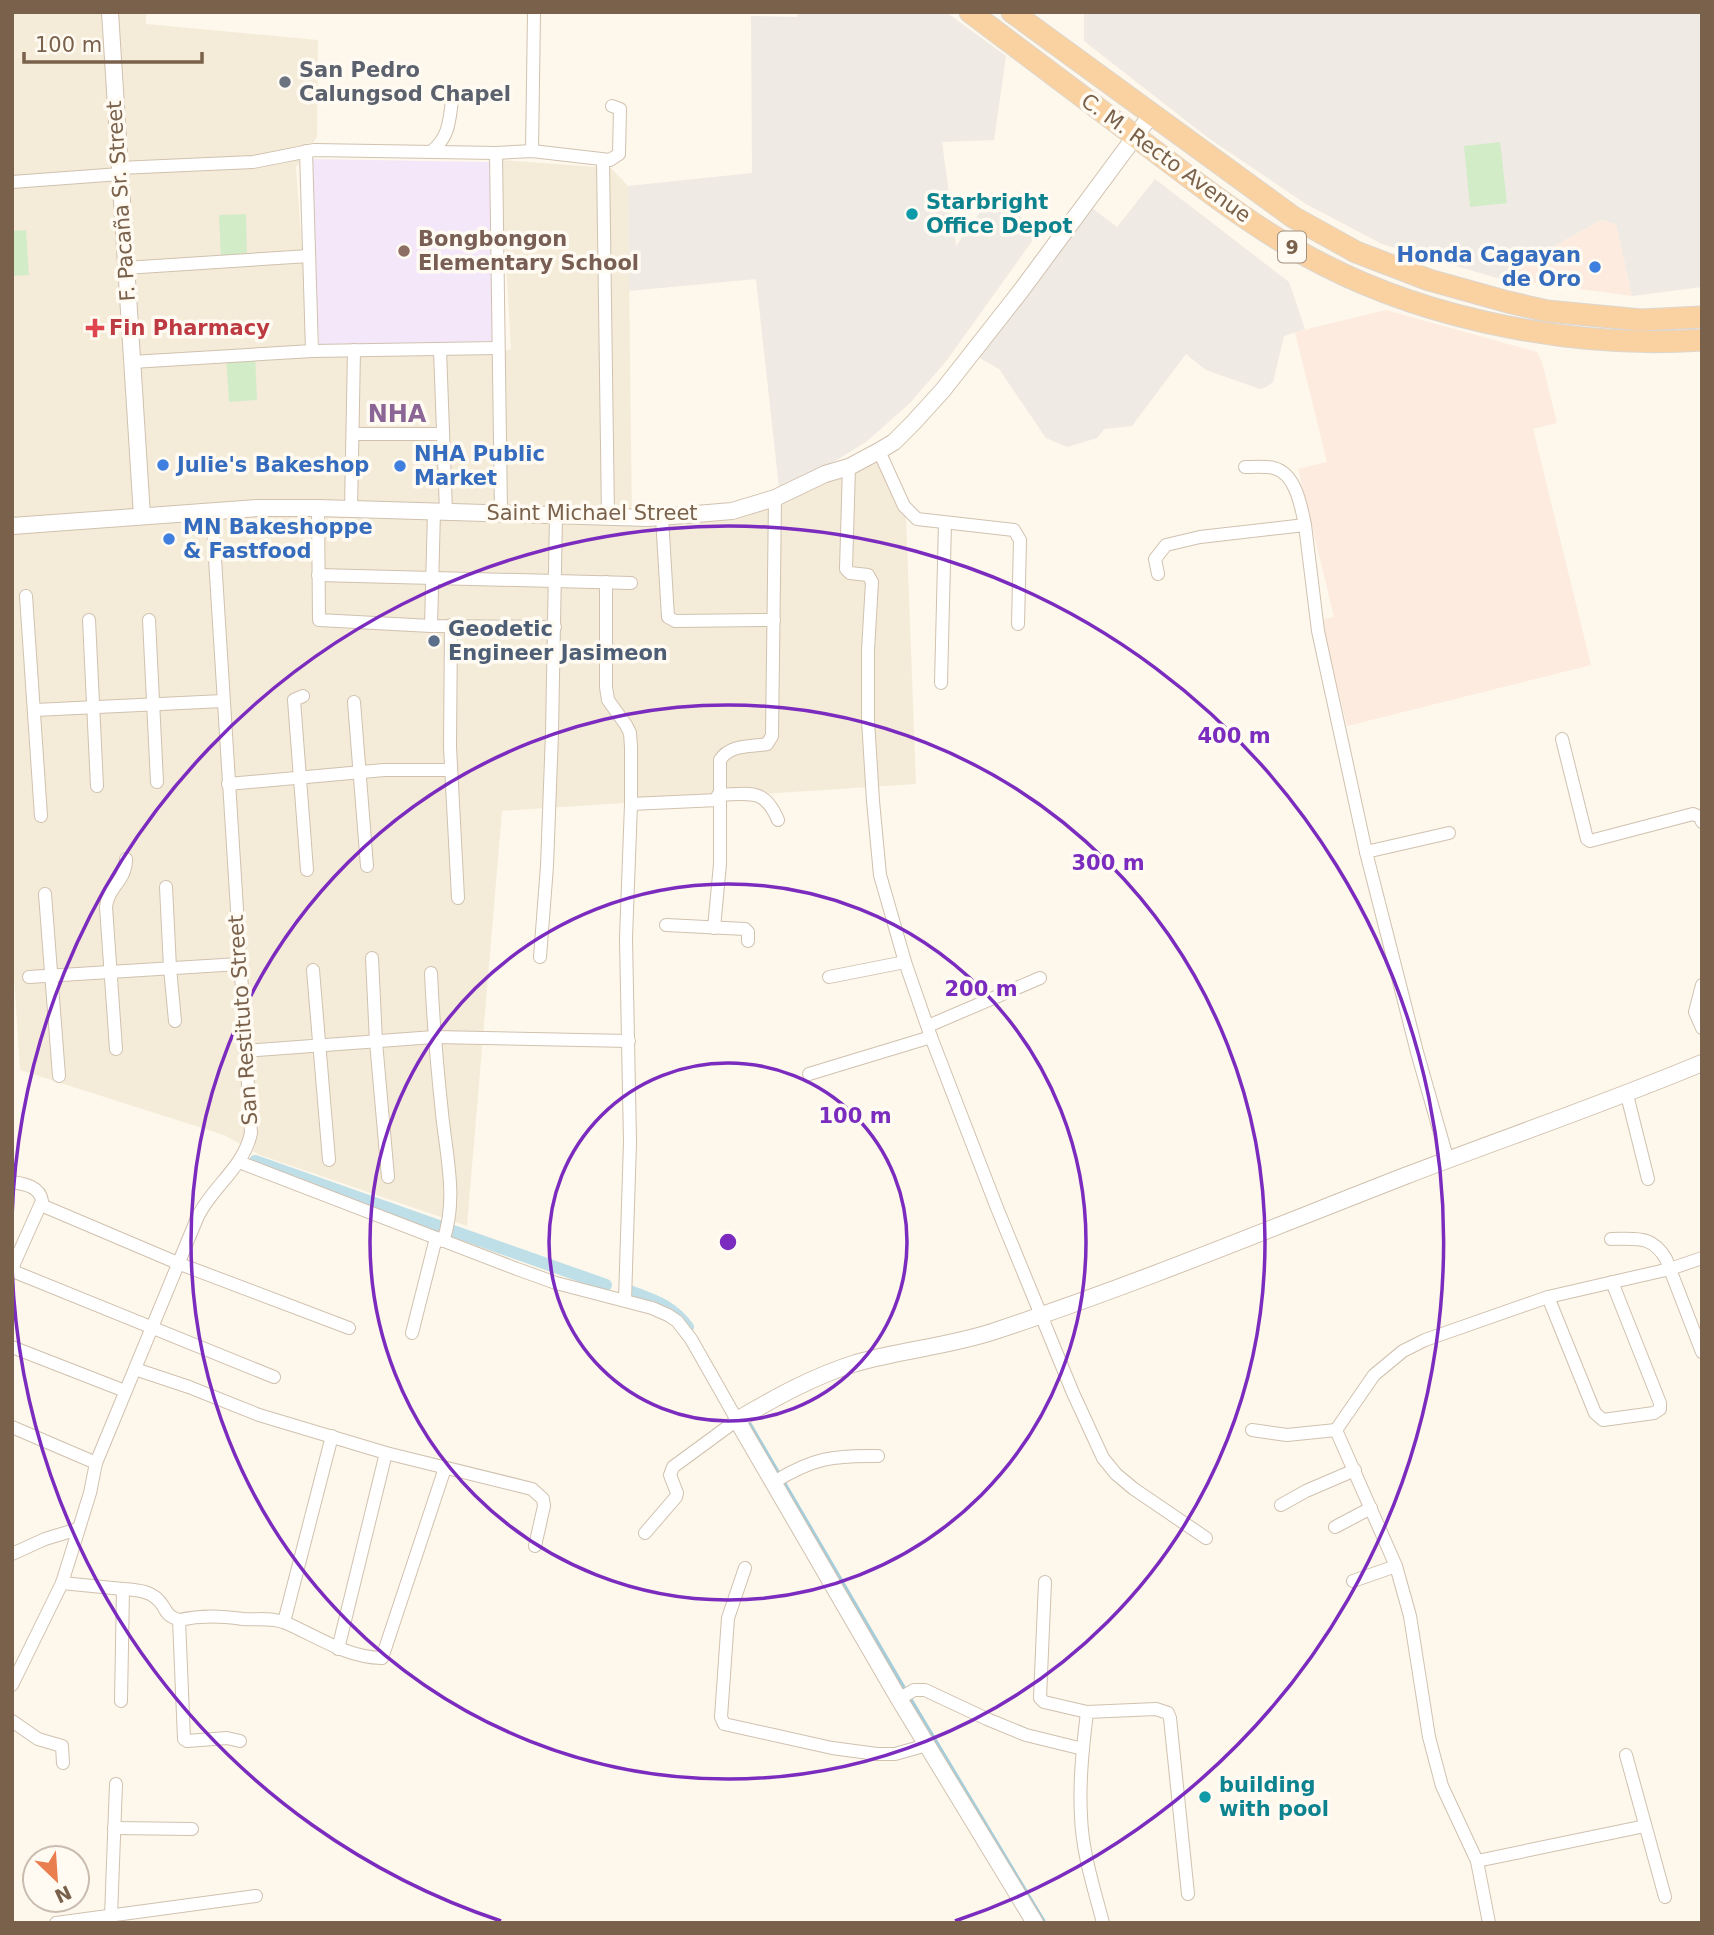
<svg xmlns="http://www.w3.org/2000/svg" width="1714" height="1935" font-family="'DejaVu Sans',sans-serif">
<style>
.residential{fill:#f5ebd9}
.commercial{fill:#fdebdf}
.industrial{fill:#efeae3}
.education{fill:#f5e7fa}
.green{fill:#d3ecc8}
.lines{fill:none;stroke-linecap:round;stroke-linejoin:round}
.stream{stroke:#a4cddb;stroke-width:3.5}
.canal{stroke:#bedee8;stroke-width:12}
.minor-casing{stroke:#d1c1af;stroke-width:14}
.tertiary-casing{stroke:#d1c1af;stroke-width:18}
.trunk-casing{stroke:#dcd6d0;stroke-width:23}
.minor{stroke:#fff;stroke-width:12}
.tertiary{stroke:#fff;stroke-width:16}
.trunk{stroke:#fad2a2;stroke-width:21}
.ring{fill:none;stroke:#7b2cbf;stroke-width:3.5}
.worship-dot{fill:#6b7280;stroke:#fffbf2;stroke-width:2.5}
.culture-dot{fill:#0f9aa8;stroke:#fffbf2;stroke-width:2.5}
.education-dot{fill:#8d6e63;stroke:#fffbf2;stroke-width:2.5}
.shop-dot{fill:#3f7fe0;stroke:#fffbf2;stroke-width:2.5}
.health-dot{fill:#e0444e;stroke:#fffbf2;stroke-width:2.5}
.service-dot{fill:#5c6f8a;stroke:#fffbf2;stroke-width:2.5}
.labels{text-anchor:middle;stroke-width:7;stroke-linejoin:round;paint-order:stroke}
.shield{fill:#fffbf2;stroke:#a28f7e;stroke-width:2}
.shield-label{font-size:19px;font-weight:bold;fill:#7a614c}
.worship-label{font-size:21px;font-weight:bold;fill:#5b616d;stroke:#fffbf2;text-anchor:start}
.street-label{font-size:21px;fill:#7a614c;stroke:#fffbf2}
.culture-label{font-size:21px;font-weight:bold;fill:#0d838f;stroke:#fffbf2;text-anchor:start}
.education-label{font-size:21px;font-weight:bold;fill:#785e54;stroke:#fffbf2;text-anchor:start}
.shop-label{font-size:21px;font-weight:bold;fill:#366cbe;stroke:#fffbf2;text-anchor:start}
.health-label{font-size:21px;font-weight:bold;fill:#be3a42;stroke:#fffbf2;text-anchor:start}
.service-label{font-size:21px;font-weight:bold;fill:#4e5e75;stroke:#fffbf2;text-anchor:start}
.quarter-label{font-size:24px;font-weight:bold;fill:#8a6595;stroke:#fffbf2}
.centre{fill:#7b2cbf;stroke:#fffbf2;stroke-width:3.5}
.ring-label{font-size:21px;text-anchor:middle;font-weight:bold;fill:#7b2cbf;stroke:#fffbf2;stroke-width:7;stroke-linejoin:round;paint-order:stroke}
</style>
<rect width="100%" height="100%" fill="#fdf8eb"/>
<!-- residential -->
<polygon class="residential" points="12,12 146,12 146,24 318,40 317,137 296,167 310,357 511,350 500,160 611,168 628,186 632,526 743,516 886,454 906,517 916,784 502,811 467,1226 260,1155 224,1135 20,1070 12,942"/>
<!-- commercial -->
<g class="commercial">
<polygon points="1601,220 1616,224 1632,296 1497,278"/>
<polygon points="1386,310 1537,352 1542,362 1557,423 1533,429 1591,665 1347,726 1321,620 1334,617 1298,469 1327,462 1295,332"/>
</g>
<!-- industrial -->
<g class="industrial">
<polygon points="798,12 946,12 1006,56 994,140 942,142 956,246 991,197 1040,230 947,360 910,403 866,442 830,464 779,488 756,279 629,291 628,186 752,173 751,16 797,17"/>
<polygon points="1084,12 1702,12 1702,287 1632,296 1616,224 1601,220 1497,278 1382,244 1306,204 1207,137 1084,41"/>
<polygon points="1155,179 1289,282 1305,329 1284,336 1273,382 1266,387 1260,389 1206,370 1186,354 1132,426 1104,429 1097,438 1067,447 1046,438 999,369 973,354 1084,202 1117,227"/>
</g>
<!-- education -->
<polygon class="education" points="311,159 489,162 498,341 319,345"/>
<!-- green -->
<g class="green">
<polygon points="1500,142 1507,203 1470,207 1464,146"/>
<polygon points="246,214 247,258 221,259 219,215"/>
<polygon points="26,230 29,275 12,276 12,231"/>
<polygon points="255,353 257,400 229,402 226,355"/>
</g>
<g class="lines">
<!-- stream -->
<g class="stream">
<polyline points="750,1424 906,1691"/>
<polyline points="910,1698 1045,1923"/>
</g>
<!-- canal -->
<g class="canal">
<polyline points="255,1161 606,1285"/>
<path d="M627 1290C653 1300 671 1304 688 1327"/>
</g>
<defs>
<g id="minor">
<path d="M432 151C451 135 449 118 453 94"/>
<polyline points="532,151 534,12"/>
<polyline points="496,153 501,514"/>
<polyline points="603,160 608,517"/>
<polyline points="119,168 253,162 314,150 496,153 532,151 610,160 619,154 620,109 612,106"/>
<polyline points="12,182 120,174"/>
<polyline points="125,268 309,256"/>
<polyline points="440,350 446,512"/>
<polyline points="312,351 497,348"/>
<polyline points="132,362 312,351 306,151"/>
<polyline points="353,434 442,434"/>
<polyline points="879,451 904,506 917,519 1014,530 1020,540 1018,624"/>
<polyline points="849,467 846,569 850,573 868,575 872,582 868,650 868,720 873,801 880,875 905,962 931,1037 997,1208 1073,1393 1103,1458 1116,1474 1134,1489 1206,1538"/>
<path d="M1245 467C1254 467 1265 466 1274 468 1296 474 1301 506 1305 525"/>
<polyline points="318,508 319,620 431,626 555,627"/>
<polyline points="351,509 354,350"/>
<polyline points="662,517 668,617 675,621 774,620"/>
<polyline points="1158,574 1155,559 1166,545 1200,537 1305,525 1318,631 1366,852 1417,1052 1448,1161"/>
<polyline points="318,575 631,583"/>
<polyline points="606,582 606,687 608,700 626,725 630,733 631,747 631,804 626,938 630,1142 625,1300"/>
<polyline points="26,596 41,816"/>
<polyline points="89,620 97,786"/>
<polyline points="149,620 157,782"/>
<polyline points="451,625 450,747 458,898"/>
<polyline points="431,626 434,511"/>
<polyline points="941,683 945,523"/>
<polyline points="303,696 294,700 307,870"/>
<polyline points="354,702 367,866"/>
<polyline points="35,710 223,701"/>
<polyline points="1562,739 1587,839 1590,841 1693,814 1700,817 1702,822"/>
<polyline points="228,784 384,770 451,770"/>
<path d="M718 795C749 794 764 787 778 820"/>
<polyline points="631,804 718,800"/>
<polyline points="1366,852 1449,833"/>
<polyline points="166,887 170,968 175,1021"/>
<polyline points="45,894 59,1076"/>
<polyline points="666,925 745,929 748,932 748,941"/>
<path d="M714 928 720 864V760C730 744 751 747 767 744L772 736 775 498"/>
<polyline points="540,957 547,866 552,733 556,515"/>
<polyline points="372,958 376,1042 388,1177"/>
<polyline points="313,970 329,1160"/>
<path d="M431 973C433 1020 437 1066 442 1113 446 1155 458 1199 443 1241"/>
<polyline points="29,977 239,964"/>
<polyline points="829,977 905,962"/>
<polyline points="1702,985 1695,1012 1702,1028"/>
<polyline points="928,1026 1040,978"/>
<path d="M116 1049 106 907C108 886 126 882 126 859"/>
<polyline points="245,1051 434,1037 629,1041"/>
<polyline points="809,1074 931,1037"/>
<polyline points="1627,1095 1648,1179"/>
<polyline points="239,1162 517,1269 556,1283 652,1308 668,1315 677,1321 691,1339 737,1420 673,1467 670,1475 677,1493 676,1497 645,1533"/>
<path d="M12 1182C26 1184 40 1187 42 1201L13 1266 15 1272 274 1377"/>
<polyline points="41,1205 180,1264 349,1328"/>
<path d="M1611 1239C1637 1239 1652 1235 1666 1259L1702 1352"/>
<polyline points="1548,1297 1595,1413 1603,1420 1654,1413 1660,1409 1660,1403 1612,1282"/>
<polyline points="412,1333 436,1238"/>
<polyline points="12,1347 125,1391"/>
<polyline points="135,1369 189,1387 259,1415 386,1453 532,1489 543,1499 544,1506 535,1546"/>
<polyline points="12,1427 96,1463"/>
<polyline points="1252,1430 1287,1435 1336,1430"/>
<path d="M774 1482C813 1458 834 1455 878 1456"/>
<polyline points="1281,1505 1306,1491 1355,1470"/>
<polyline points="1335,1527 1371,1508"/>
<polyline points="12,1554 45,1539 78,1529"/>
<polyline points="745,1568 728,1618 721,1717 724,1724 832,1748 877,1754 895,1754 927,1745"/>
<polyline points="1353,1581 1396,1566"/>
<polyline points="1045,1582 1040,1698 1044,1702 1087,1712"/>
<polyline points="62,1583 123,1589 121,1701"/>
<path d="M123 1589C139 1590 154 1591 163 1606 168 1615 169 1616 179 1620L184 1739 187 1741 227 1738 240 1741"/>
<path d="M179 1620C202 1615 221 1616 243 1619 258 1620 272 1617 286 1623 318 1637 346 1657 382 1658L445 1468"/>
<polyline points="284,1622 332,1436"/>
<polyline points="338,1649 386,1453"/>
<path d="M12 1685 62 1583 90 1493 96 1463 198 1216C213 1186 244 1167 251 1133L212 511"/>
<polyline points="899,1699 914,1690 925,1690 987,1719 1026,1735 1083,1749"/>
<polyline points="12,1721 38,1739 62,1746 63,1763"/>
<polyline points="1626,1755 1665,1897"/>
<polyline points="114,1828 192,1829"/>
<polyline points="1477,1861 1645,1826"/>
<polyline points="111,1916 116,1784"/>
<polyline points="56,1923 256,1896"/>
<path d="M1103 1923C1094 1888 1082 1852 1081 1816 1079 1781 1083 1746 1087 1712L1156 1709 1168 1713 1170 1718 1188 1894"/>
<polyline points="1489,1923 1477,1861 1442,1786 1429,1737 1410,1616 1396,1566 1336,1430 1374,1375 1403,1351 1425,1340 1548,1297 1670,1269 1702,1258"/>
</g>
<g id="tertiary">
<polyline points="110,12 142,516"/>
<polyline points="12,526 258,508 318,508 648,518 732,511 775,498 825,474 849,467 879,451 894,442 913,423 943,390 1020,292 1151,115"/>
<path d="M1035 1923 899 1699 737 1420C776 1397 814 1376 856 1363 902 1350 950 1346 995 1331 1134 1285 1269 1229 1405 1176 1504 1138 1604 1104 1702 1063"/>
</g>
<g id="trunk">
<path d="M970 12C1031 58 1091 103 1152 149 1206 190 1261 233 1322 264 1432 321 1579 349 1702 340"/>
<polyline points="1012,12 1293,217 1356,252 1429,280 1508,302 1547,311 1641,320 1702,317"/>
</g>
</defs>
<!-- minor casing -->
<use href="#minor" class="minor-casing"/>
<!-- tertiary casing -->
<use href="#tertiary" class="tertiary-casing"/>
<!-- trunk casing -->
<use href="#trunk" class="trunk-casing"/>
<!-- minor -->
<use href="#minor" class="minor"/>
<!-- tertiary -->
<use href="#tertiary" class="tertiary"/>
<!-- trunk -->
<use href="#trunk" class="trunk"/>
</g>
<!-- distance rings -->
<g class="ring">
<circle cx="728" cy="1242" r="179"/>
<circle cx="728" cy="1242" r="358"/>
<circle cx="728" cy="1242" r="537"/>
<path d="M501 1921A716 716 0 0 1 12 1267M12 1217A716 716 0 1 1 955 1921"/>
</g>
<!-- markers -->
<circle class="worship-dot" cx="285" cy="82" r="7"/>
<g class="culture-dot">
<circle cx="912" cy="214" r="7"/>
<circle cx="1205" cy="1797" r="7"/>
</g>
<circle class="education-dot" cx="404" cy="251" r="7"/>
<g class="shop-dot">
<circle cx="1595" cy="267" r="7"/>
<circle cx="163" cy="465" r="7"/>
<circle cx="400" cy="466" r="7"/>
<circle cx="169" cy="539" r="7"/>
</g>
<path class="health-dot" d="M91.5 317.5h7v7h7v7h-7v7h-7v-7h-7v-7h7z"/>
<circle class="service-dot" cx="434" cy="641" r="7"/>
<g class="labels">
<!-- shield labels -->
<rect class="shield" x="1278" y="231.5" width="28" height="31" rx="5"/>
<g class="shield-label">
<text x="1292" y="254">9</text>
</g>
<!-- worship labels -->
<g class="worship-label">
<text x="299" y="77">San Pedro<tspan x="299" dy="24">Calungsod Chapel</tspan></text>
</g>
<!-- street labels -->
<g class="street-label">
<text transform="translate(1166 158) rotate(36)" y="7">C. M. Recto Avenue</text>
<text transform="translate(121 201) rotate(-94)" y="7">F. Pacaña Sr. Street</text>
<text x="592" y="520">Saint Michael Street</text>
<text transform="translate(243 1020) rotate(-94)" y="7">San Restituto Street</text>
</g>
<!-- culture labels -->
<g class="culture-label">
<text x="926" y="209">Starbright<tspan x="926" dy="24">Office Depot</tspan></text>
<text x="1219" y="1792">building<tspan x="1219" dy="24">with pool</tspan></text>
</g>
<!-- education labels -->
<g class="education-label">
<text x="418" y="246">Bongbongon<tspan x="418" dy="24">Elementary School</tspan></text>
</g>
<!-- shop labels -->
<g class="shop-label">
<text x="1581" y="262" text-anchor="end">Honda Cagayan<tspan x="1581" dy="24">de Oro</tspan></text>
<text x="414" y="461">NHA Public<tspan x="414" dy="24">Market</tspan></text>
<text x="177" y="472">Julie's Bakeshop</text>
<text x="183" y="534">MN Bakeshoppe<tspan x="183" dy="24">&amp; Fastfood</tspan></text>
</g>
<!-- health labels -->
<g class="health-label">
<text x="109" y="335">Fin Pharmacy</text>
</g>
<!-- service labels -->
<g class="service-label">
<text x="448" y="636">Geodetic<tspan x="448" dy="24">Engineer Jasimeon</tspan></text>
</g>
<!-- quarter labels -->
<g class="quarter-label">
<text x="397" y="422">NHA</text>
</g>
</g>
<circle cx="728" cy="1242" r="10" class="centre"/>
<g class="ring-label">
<text x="1234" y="743">400 m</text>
<text x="1108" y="870">300 m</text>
<text x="981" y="996">200 m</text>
<text x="855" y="1123">100 m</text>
</g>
<!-- border -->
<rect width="1714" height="1935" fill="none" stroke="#7a614c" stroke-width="28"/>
<!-- north arrow -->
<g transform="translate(56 1879) rotate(155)"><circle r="33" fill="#fffbf2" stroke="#cabdb0" stroke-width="2"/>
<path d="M0-5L12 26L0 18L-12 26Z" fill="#e97f4e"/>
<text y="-10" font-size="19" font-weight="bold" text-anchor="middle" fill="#7a614c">N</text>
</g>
<!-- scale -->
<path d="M24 52v10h178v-10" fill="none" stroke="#7a614c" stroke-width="3.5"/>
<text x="35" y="52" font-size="21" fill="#7a614c" stroke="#fffbf2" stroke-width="5" paint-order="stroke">100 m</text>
</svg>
